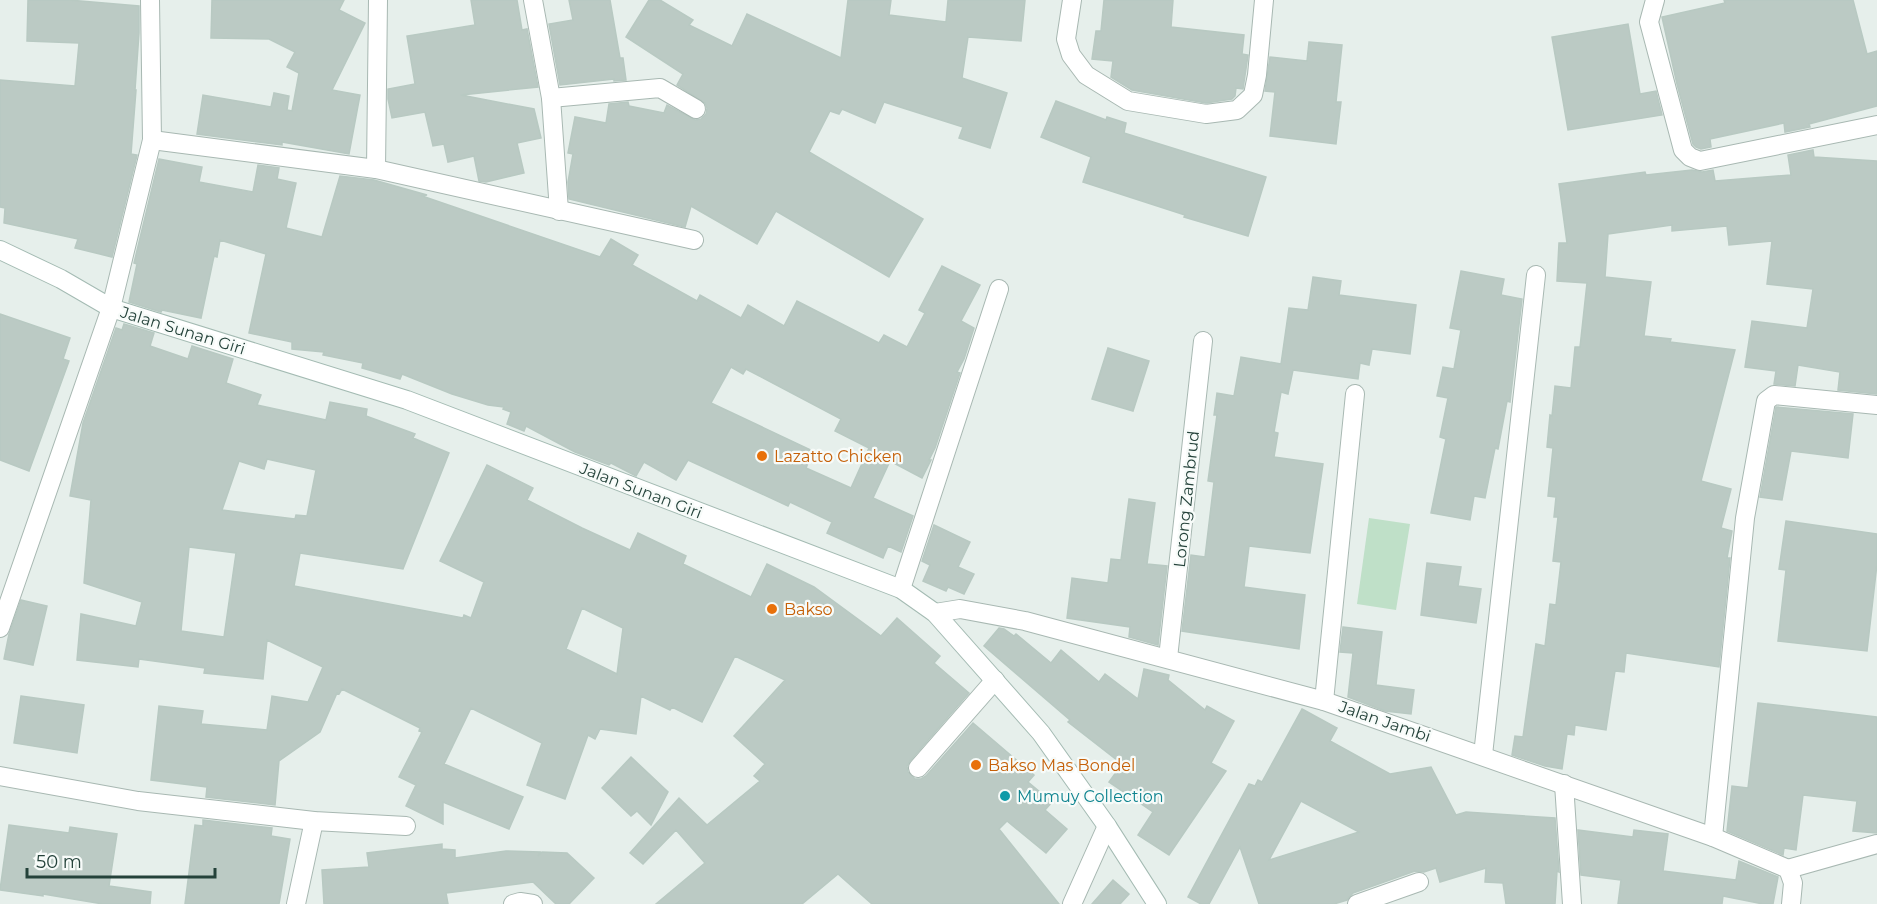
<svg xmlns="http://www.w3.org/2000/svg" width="1877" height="904" font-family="Montserrat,sans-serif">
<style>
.green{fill:#bfe0c8}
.building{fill:#bbcac4;stroke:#b8c9c2;stroke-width:1.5;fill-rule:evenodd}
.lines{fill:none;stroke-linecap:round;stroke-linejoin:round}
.street-casing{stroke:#a8b8b2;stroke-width:20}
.secondary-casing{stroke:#a4bbb3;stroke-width:20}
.street{stroke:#fff;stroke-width:18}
.secondary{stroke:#fff;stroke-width:18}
.food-dot{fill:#e8710a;stroke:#f7fbf9;stroke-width:2}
.culture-dot{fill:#0f9aa8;stroke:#f7fbf9;stroke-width:2}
.labels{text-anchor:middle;stroke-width:4.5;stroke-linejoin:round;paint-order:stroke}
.street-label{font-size:16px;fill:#24423a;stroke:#f7fbf9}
.food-label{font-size:16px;fill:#c56008;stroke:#f7fbf9;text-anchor:start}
.culture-label{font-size:16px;fill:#0d838f;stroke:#f7fbf9;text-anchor:start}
</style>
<rect width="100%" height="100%" fill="#e6efeb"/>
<!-- green -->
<polygon class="green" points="1369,518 1410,524 1396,610 1357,604"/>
<!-- building -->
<g class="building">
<polygon points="28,0 69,0 139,6 139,33 135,90 136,90 131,154 137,155 112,257 75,248 78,239 4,223 5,208 0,207 0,80 75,86 79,43 27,41"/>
<polygon points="212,0 344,0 339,10 365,23 332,90 360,95 349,154 282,142 282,145 197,134 203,95 271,107 274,93 289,96 287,110 292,111 299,73 287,67 295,52 269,39 211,38"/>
<polygon points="471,0 517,0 522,30 527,29 538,87 461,95 534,109 541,138 517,143 524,173 486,182 479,181 474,156 448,162 444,144 433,146 425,112 392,118 388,99 388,89 415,84 407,36 475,25"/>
<polygon points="569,0 610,0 620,58 623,58 626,80 614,81 614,79 560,85 549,24 573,20"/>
<polygon points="649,0 660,0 693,20 689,25 732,46 747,14 841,58 848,0 891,0 889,15 946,22 948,0 1025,0 1021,41 968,37 962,78 1007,93 990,148 959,138 963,127 884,102 875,123 842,109 839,114 830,111 809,152 923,219 889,277 776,211 757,244 691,206 685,227 569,199 568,182 573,154 568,153 575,117 606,123 609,104 628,102 629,106 664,113 667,105 695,120 701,119 706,114 707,108 705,103 677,85 683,74 626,37"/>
<polygon points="1104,0 1173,0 1171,27 1244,35 1242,54 1248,55 1243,89 1236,88 1235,96 1232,99 1206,103 1132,90 1111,77 1113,61 1092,59 1096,31 1101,31"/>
<polygon points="1724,0 1853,0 1867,54 1877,51 1877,106 1809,124 1810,127 1785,132 1784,123 1710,139 1711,147 1701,149 1696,147 1693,144 1677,84 1662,17 1725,3"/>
<polygon points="1628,24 1640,94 1656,91 1662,115 1568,130 1552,37"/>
<polygon points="1309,42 1342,45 1336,102 1341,102 1336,144 1270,136 1275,92 1265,91 1270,57 1307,61"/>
<polygon points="1056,101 1106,120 1107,117 1126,123 1124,133 1266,177 1248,236 1184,217 1185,215 1083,182 1091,157 1041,137"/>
<polygon points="1813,150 1814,157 1877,161 1877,394 1838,390 1840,372 1798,365 1795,386 1774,384 1776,371 1745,367 1752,321 1807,328 1813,289 1767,284 1772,241 1729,245 1727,226 1672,231 1672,225 1608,234 1605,277 1651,282 1644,336 1671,339 1670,342 1735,350 1701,481 1731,489 1721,528 1732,531 1727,558 1730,558 1719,667 1626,653 1624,672 1615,671 1606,730 1575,725 1574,735 1567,734 1562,769 1545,766 1512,755 1515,736 1523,737 1536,644 1545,646 1550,604 1556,605 1561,562 1553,561 1558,517 1554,517 1556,497 1548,496 1553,448 1547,447 1550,415 1552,416 1555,386 1571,388 1575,347 1580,347 1587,283 1557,281 1559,243 1567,243 1559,184 1645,172 1646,175 1692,170 1702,172 1713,170 1715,181 1791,175 1788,155"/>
<path d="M159 159 202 167 199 182 253 192 258 165 279 168 277 179 296 183 286 228 322 237 340 176 374 180 427 195 422 196 600 257 611 239 638 255 632 265 697 301 700 295 741 318 748 305 784 326 797 301 879 343 884 335 907 347 925 313 919 310 942 266 980 285 961 321 974 328 964 359 957 372 960 373 935 448 929 460H931L922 478 890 461 873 498 913 516 901 552 888 546 883 558 827 533 832 522 790 502 788 506 688 460 676 480 644 462 636 476 611 463 609 465 575 452 526 426 524 431 507 424 511 412 503 409 504 407 488 405 452 394 402 374 400 379 362 368 363 363 323 355 324 352 292 349V342L249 333 266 254 220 240 217 257 214 256 201 318 162 310 161 312 129 302 137 264 134 263ZM731 367 743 374 746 369 841 419 835 431 869 448 851 488 806 468 813 451 711 403Z"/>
<polygon points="1461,271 1504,279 1501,295 1522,299 1510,402 1507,401 1498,449 1495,448 1485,498 1474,496 1470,520 1431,513 1446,439 1440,437 1448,398 1437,396 1443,367 1454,369 1461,330 1450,328"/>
<polygon points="1313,277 1341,281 1339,295 1416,305 1410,354 1372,349 1369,365 1360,363 1358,379 1293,370 1288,394 1281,392 1274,432 1278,433 1274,457 1323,464 1310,553 1249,546 1244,587 1305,595 1299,649 1182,631 1191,555 1205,557 1214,482 1208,481 1217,415 1214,415 1217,393 1234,396 1241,357 1281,364 1289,308 1308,310"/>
<polygon points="0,314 70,338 63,359 69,361 29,471 0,460"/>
<path d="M124 324 154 333 150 346 188 359 192 346 233 359 226 383 261 395 257 405 326 420 330 402 367 409 366 416 415 434 413 438 449 453 403 569 300 553 294 586 463 618 464 615 471 618 484 582 440 561 487 465 533 488 527 500 582 528 630 550 638 533 686 556 683 564 751 597 767 564 814 587 881 636 897 618 940 656 934 663 969 693 910 761 907 766 908 772 915 779H921L926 776 973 723 1034 775 1028 782 1052 802 1045 810 1067 829 1046 853 1007 821 999 829 1059 904H872L838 874 802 904H656L705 863 676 830 643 864 630 853 679 798 707 825 760 781 754 776 765 764 734 736 785 680 735 656 702 722 672 707 670 710 641 696 636 734 600 729 595 739 588 735 565 799 527 785 542 743 471 708 444 764 523 797 509 829 443 802V824L406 806 416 785 399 777 422 732 419 731 420 728 342 689 339 694 337 693 320 732 279 761 275 805 206 797 207 787 151 780 159 706 203 711 201 724 267 730 272 696 308 702 323 667 267 640 263 679 204 673 205 668 139 659 138 667 77 660 81 614 136 626 142 602 84 583 91 500 70 496 83 423 116 328 122 330ZM267 459 316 470 307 516 296 515 295 519 222 510 239 461 264 469ZM189 547 236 553 224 637 181 631ZM582 608 623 628 617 674 566 649Z"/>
<polygon points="1108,348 1149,361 1133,411 1092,399"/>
<polygon points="1776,407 1853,414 1848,458 1791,451 1782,500 1760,497"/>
<polygon points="1129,499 1155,503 1147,564 1167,566 1158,645 1129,637 1130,627 1067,618 1072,578 1108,583 1111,559 1121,560"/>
<polygon points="1786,521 1877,534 1877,564 1867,651 1778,641 1786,570 1779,569"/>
<polygon points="934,525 970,542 958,567 974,574 964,594 948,587 946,591 923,581 930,565 922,561"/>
<polygon points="1427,563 1461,567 1458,586 1481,589 1476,623 1421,615"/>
<polygon points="21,600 47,606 33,665 4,659 9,634"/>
<polygon points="1343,627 1382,632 1376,685 1414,690 1411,714 1385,711 1348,697 1353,653 1340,652"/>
<polygon points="999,628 1004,629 1014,636 1016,634 1051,663 1061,650 1099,682 1105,674 1138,699 1144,669 1169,675 1168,680 1205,710 1207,706 1234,721 1211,763 1226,771 1169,855 1138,835 1153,812 1109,782 1122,764 1068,722 1070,720 984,646"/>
<polygon points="21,696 84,705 77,753 14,743"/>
<polygon points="1758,703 1877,717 1877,833 1853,831 1857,801 1803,795 1796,850 1784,848 1783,855 1727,831 1732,786 1748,788"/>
<path d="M1302 709 1337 728 1330 741 1390 774 1431 767 1456 815 1466 812 1555 818 1559 872 1557 871 1555 904H1506L1503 883 1485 882 1486 868 1440 882 1436 868 1424 872 1415 871 1353 893 1347 900 1334 904H1259L1240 847 1209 904H1201L1188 897 1249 784 1255 786 1258 780 1262 782ZM1301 801 1359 832 1269 860Z"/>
<polygon points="631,757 668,792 651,825 637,811 631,816 602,788"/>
<polygon points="203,820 272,828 271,836 290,839 279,904 185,904 195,825 203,826"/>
<polygon points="9,825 69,833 70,827 117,834 109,886 151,892 150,904 103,904 43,894 43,896 0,890"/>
<polygon points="1578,830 1633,837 1634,830 1668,834 1663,871 1736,880 1739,861 1778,877 1773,904 1763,904 1723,896 1722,904 1618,904 1621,880 1581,875"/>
<polygon points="442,844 442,849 455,850 455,858 506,851 540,852 538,856 542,852 567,853 594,878 569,904 556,904 533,882 446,893 448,904 324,904 322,870 369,867 367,853"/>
<polygon points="1113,880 1129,894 1120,904 1092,904"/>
</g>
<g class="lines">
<defs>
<g id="street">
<polyline points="533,0 551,98 559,211"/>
<polyline points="1072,0 1066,39 1071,55 1086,75 1128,101 1206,114 1237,110 1253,95 1257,75 1264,0"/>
<polyline points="1655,0 1649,22 1683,150 1690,157 1700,161 1877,125"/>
<polyline points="551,98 660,88 696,109"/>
<polyline points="152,140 376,169 694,240"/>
<polyline points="376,169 378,0"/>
<polyline points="901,589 999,289"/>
<polyline points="935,613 960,609 1025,621 1324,701 1713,837 1788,869 1793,883 1791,904"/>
<polyline points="0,628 111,308 152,140 150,0"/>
<polyline points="1168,658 1203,341"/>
<polyline points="1324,701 1355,394"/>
<polyline points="1483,755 1536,275"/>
<polyline points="918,768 995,680"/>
<polyline points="0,776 138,801 314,821 406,826"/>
<polyline points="1564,784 1572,904"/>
<polyline points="1713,837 1745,518 1766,401 1774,395 1877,405"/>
<polyline points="1788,869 1877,844"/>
<polyline points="296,904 314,821"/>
<polyline points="513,904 520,902 533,904"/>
<polyline points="1072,904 1107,826"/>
<polyline points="1357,904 1419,882"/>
</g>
<polyline id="secondary" points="0,250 61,279 111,308 407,400 901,589 935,613 1041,733 1107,826 1157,904"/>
</defs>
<!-- street casing -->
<use href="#street" class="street-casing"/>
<!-- secondary casing -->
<use href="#secondary" class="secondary-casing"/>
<!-- street -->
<use href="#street" class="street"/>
<!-- secondary -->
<use href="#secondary" class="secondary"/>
</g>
<!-- markers -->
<g class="food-dot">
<circle cx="762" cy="456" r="6"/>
<circle cx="772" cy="609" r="6"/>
<circle cx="976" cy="765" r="6"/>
</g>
<circle class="culture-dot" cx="1005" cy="796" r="6"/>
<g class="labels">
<!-- street labels -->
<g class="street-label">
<text transform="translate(183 330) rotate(17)" y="6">Jalan Sunan Giri</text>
<text transform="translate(641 490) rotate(21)" y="6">Jalan Sunan Giri</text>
<text transform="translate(1186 499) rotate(-84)" y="6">Lorong Zambrud</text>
<text transform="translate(1385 721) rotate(19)" y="6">Jalan Jambi</text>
</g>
<!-- food labels -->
<g class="food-label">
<text x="774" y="462">Lazatto Chicken</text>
<text x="784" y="615">Bakso</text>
<text x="988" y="771">Bakso Mas Bondel</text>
</g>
<!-- culture labels -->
<g class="culture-label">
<text x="1017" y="802">Mumuy Collection</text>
</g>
</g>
<!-- scale -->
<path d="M27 868v9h188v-9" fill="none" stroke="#24423a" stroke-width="3"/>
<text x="36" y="868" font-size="18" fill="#24423a" stroke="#f7fbf9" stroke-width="4.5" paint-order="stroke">50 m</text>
</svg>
